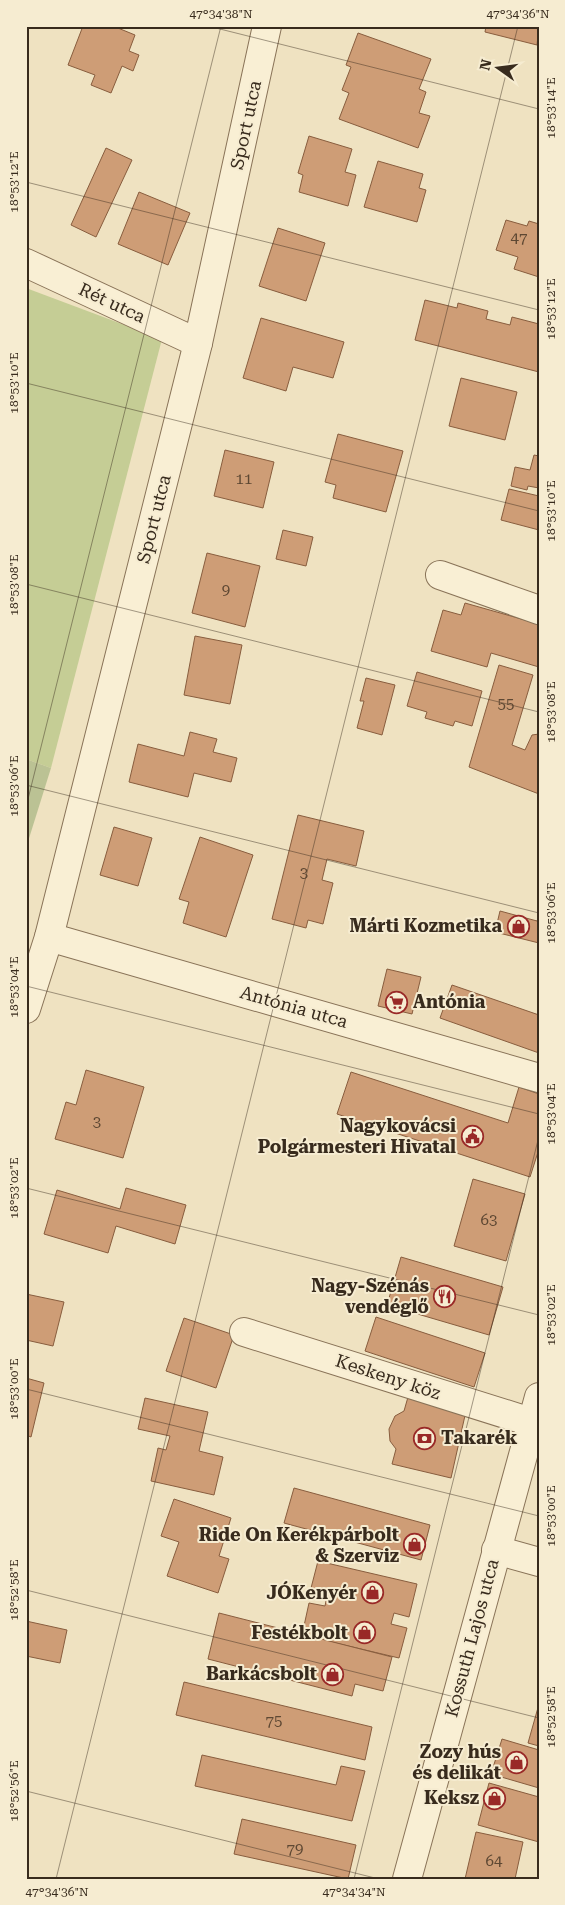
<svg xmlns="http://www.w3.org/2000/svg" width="565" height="1905" font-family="'Roboto Serif',serif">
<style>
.green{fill:#c5cd95}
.cemetery{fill:#bbc294}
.building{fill:#ce9d76;stroke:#885d3e}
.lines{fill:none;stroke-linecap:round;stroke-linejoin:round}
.minor-casing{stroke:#897358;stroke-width:30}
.minor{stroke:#f9efd4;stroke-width:28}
.ticks{fill:none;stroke:#382b1d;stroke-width:1;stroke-opacity:0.45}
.labels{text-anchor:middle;stroke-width:4;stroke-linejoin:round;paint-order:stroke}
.number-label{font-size:15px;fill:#5e4833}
.street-label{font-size:18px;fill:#382b1d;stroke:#f6ecd1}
.poi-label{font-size:18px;font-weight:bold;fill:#382b1d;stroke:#f6ecd1;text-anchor:end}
.neatline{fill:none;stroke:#382b1d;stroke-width:2}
.ticks-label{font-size:12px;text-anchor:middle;fill:#382b1d}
</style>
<rect width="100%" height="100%" fill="#efe2c1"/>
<!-- green -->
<polygon class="green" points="26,288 162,339 51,768 26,759"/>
<!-- cemetery -->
<polygon class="cemetery" points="26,759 51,768 26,848"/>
<!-- building -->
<g class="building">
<polygon points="83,26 113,26 135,35 129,51 139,55 133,71 122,66 111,93 91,85 95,75 68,65"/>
<polygon points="486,26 539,26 537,45 485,32"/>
<polygon points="358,33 431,59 419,89 426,92 419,113 430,116 418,148 339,119 349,93 342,90 351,67 346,65"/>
<polygon points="309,136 352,149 345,172 356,175 348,206 299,192 303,175 298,173"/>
<polygon points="106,148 132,160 96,237 71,225"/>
<polygon points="378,161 423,174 419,188 426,190 417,222 364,207"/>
<polygon points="139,192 190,213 168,265 118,244"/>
<polygon points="506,220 527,226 529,221 539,224 539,277 514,269 518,257 496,250"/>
<polygon points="278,228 325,243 306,301 259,286"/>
<polygon points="425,300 457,308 458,303 488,311 486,319 510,325 512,317 539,324 539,372 415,340"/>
<polygon points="261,318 344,342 333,378 293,367 286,391 243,378"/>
<polygon points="461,378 517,392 505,440 449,426"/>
<polygon points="338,434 403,451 386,512 333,498 336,485 325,482"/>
<polygon points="225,450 274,462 263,508 214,496"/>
<polygon points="534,455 539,456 539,488 528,486 527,490 511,486 515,467 530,470"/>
<polygon points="509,489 539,496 539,530 501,520"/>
<polygon points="283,530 313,537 306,566 276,559"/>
<polygon points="207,553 260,566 245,627 192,613"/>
<polygon points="465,603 539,624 539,667 491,653 487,667 431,651 443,610 461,615"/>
<polygon points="195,636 242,645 230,704 184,695"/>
<polygon points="499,665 533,675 512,745 525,750 532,735 539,734 539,794 469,767"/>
<polygon points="417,672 482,691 472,726 455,721 453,726 425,718 427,712 407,706"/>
<polygon points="366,678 395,685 382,735 357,728 364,701 360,701"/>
<polygon points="190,732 217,739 213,752 237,758 231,782 194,773 188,797 129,782 138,744 184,756"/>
<polygon points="298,815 364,831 356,866 327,859 322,880 333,883 323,924 308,920 306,928 272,919"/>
<polygon points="114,827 152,838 138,886 100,875"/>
<polygon points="200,837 253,855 226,937 183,923 189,902 179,899"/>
<polygon points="500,911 537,921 539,916 539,943 495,932"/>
<polygon points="387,969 421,977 412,1014 378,1006"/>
<polygon points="452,985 539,1015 539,1053 440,1018"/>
<polygon points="86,1070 144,1087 123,1158 55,1139 66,1102 76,1105"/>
<polygon points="351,1072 508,1123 519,1087 539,1094 539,1149 530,1177 337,1114"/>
<polygon points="473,1179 525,1194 506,1261 454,1246"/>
<polygon points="126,1188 186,1205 175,1244 116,1226 108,1253 44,1234 57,1190 120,1209"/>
<polygon points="401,1257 503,1287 489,1335 387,1305"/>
<polygon points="26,1294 64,1302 53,1346 26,1340"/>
<polygon points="376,1317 485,1353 474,1387 365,1351"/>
<polygon points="184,1318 234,1335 216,1388 166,1371"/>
<polygon points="26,1378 44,1383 31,1437 26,1435"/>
<polygon points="408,1397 466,1411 451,1478 392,1464 396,1449 390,1441 389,1429 395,1416 404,1411"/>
<polygon points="145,1398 208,1412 199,1451 223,1457 214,1495 151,1481 158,1448 166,1450 170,1436 138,1429"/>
<polygon points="294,1488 430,1525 421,1560 284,1523"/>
<polygon points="174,1499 231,1518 219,1556 229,1559 218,1593 167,1576 179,1542 161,1536"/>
<polygon points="318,1561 417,1584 409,1617 394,1613 391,1624 407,1628 399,1658 302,1635 309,1603 325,1606 327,1596 310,1592"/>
<polygon points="219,1613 392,1657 383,1691 355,1684 352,1696 208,1659"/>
<polygon points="26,1621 67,1630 60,1663 26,1656"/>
<polygon points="184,1682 372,1727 365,1760 176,1715"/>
<polygon points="539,1704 539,1746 528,1743"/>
<polygon points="502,1739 539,1750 539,1788 491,1774"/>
<polygon points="202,1755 336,1785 341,1766 365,1771 352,1821 195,1786"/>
<polygon points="489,1783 539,1797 539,1842 478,1825"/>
<polygon points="242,1819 356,1845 348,1879 234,1854"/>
<polygon points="476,1832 523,1842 515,1879 465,1879"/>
</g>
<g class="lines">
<defs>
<g id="minor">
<polyline points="26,263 198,343"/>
<polyline points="440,575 539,610"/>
<polyline points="49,937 539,1078"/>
<polyline points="26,1009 49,937 198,343 267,26"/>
<polyline points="244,1332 531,1422"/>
<polyline points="496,1550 539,1562"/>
<polyline points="407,1879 539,1397"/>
</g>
</defs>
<!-- minor casing -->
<use href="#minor" class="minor-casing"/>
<!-- minor -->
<use href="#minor" class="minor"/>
</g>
<!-- ticks -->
<path class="ticks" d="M208 26 539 109M26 182 539 310M26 383 539 511M26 584 539 712M26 785 539 913M26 807 221 26M26 986 539 1114M26 1188 539 1315M26 1389 539 1516M26 1590 539 1718M26 1791 379 1879M56 1879 518 26M354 1879 539 1136"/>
<!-- icons -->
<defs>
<symbol id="shop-ring" viewBox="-11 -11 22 22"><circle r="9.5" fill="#f6ecd1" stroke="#992927" stroke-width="1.5"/><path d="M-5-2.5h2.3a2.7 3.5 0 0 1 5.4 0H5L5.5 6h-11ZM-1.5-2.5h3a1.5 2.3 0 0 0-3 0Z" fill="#992927"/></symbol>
<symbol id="supermarket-ring" viewBox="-11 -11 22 22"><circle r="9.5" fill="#f6ecd1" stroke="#992927" stroke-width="1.5"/><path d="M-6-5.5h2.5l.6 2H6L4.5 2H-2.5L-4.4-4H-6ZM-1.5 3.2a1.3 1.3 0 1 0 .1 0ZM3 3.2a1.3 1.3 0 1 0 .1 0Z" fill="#992927"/></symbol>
<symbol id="civic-ring" viewBox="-11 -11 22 22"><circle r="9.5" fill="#f6ecd1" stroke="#992927" stroke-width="1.5"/><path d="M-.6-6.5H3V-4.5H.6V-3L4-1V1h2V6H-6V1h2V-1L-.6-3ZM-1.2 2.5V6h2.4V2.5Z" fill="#992927"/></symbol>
<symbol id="restaurant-ring" viewBox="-11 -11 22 22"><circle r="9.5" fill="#f6ecd1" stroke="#992927" stroke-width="1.5"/><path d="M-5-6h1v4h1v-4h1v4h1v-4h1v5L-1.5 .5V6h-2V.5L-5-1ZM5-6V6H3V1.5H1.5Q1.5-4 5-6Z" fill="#992927"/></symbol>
<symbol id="bank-ring" viewBox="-11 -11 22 22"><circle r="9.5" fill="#f6ecd1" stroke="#992927" stroke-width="1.5"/><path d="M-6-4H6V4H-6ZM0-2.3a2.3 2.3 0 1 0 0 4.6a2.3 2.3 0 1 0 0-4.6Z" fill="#992927"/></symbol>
</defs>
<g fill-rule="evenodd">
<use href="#shop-ring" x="506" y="914" width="25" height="25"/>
<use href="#supermarket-ring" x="384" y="990" width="25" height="25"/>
<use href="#civic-ring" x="460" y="1124" width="25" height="25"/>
<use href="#restaurant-ring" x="432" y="1284" width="25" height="25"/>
<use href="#bank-ring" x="412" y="1426" width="25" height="25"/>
<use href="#shop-ring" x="402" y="1532" width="25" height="25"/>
<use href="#shop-ring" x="360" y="1580" width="25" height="25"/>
<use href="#shop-ring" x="352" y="1620" width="25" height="25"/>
<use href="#shop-ring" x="320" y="1662" width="25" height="25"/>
<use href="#shop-ring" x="504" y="1750" width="25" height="25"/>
<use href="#shop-ring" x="482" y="1786" width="25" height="25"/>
</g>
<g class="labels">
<!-- number labels -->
<g class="number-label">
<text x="519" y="243">47</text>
<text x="244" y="484">11</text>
<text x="226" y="595">9</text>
<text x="506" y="709">55</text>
<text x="304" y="878">3</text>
<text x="97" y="1127">3</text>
<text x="489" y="1225">63</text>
<text x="274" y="1726">75</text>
<text x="295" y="1854">79</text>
<text x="494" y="1866">64</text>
</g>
<!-- street labels -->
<g class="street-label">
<text transform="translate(246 125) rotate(-78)" y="6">Sport utca</text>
<text transform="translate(112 303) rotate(25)" y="6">Rét utca</text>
<text transform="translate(154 519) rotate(-76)" y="6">Sport utca</text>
<text transform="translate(294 1007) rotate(16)" y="6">Antónia utca</text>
<text transform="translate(388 1377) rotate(18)" y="6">Keskeny köz</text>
<text transform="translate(472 1638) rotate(-75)" y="6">Kossuth Lajos utca</text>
</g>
<!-- poi labels -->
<g class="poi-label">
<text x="502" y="932">Márti Kozmetika</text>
<text x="413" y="1008" text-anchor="start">Antónia</text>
<text x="456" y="1132">Nagykovácsi<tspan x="456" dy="21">Polgármesteri Hivatal</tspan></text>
<text x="429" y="1292">Nagy-Szénás<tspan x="429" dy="21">vendéglő</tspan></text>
<text x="441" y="1444" text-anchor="start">Takarék</text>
<text x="399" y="1541">Ride On Kerékpárbolt<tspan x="399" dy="21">&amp; Szerviz</tspan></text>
<text x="357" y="1599">JÓKenyér</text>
<text x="348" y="1639">Festékbolt</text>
<text x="317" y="1680">Barkácsbolt</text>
<text x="501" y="1758">Zozy hús<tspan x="501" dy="21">és delikát</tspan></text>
<text x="479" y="1804">Keksz</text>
</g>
</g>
<!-- border -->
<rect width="565" height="1905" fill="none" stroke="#f6ecd1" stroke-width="55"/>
<!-- north arrow -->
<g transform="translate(498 68) rotate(284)" stroke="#f6ecd1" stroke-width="4" paint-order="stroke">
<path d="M0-4L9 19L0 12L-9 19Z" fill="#382b1d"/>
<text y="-8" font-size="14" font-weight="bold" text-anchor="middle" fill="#382b1d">N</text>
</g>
<rect x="28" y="28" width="510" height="1850" class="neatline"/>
<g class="ticks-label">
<text x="221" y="18">47°34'38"N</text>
<text x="518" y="18">47°34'36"N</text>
<text transform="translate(551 108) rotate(-90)" y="4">18°53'14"E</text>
<text transform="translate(14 182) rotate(-90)" y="4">18°53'12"E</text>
<text transform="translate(551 309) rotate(-90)" y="4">18°53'12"E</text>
<text transform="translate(14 383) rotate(-90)" y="4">18°53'10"E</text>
<text transform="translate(551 511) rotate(-90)" y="4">18°53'10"E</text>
<text transform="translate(14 585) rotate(-90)" y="4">18°53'08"E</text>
<text transform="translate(551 712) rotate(-90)" y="4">18°53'08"E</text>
<text transform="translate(14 786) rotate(-90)" y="4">18°53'06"E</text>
<text transform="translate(551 913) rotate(-90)" y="4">18°53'06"E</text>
<text transform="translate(14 987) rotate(-90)" y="4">18°53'04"E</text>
<text transform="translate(551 1114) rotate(-90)" y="4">18°53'04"E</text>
<text transform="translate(14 1188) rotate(-90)" y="4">18°53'02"E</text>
<text transform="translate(551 1315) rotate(-90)" y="4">18°53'02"E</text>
<text transform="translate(14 1389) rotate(-90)" y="4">18°53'00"E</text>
<text transform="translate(551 1516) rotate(-90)" y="4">18°53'00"E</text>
<text transform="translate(14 1590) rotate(-90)" y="4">18°52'58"E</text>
<text transform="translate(551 1717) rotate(-90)" y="4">18°52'58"E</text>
<text transform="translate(14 1791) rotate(-90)" y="4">18°52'56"E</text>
<text x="57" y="1896">47°34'36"N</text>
<text x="354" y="1896">47°34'34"N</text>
</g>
</svg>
